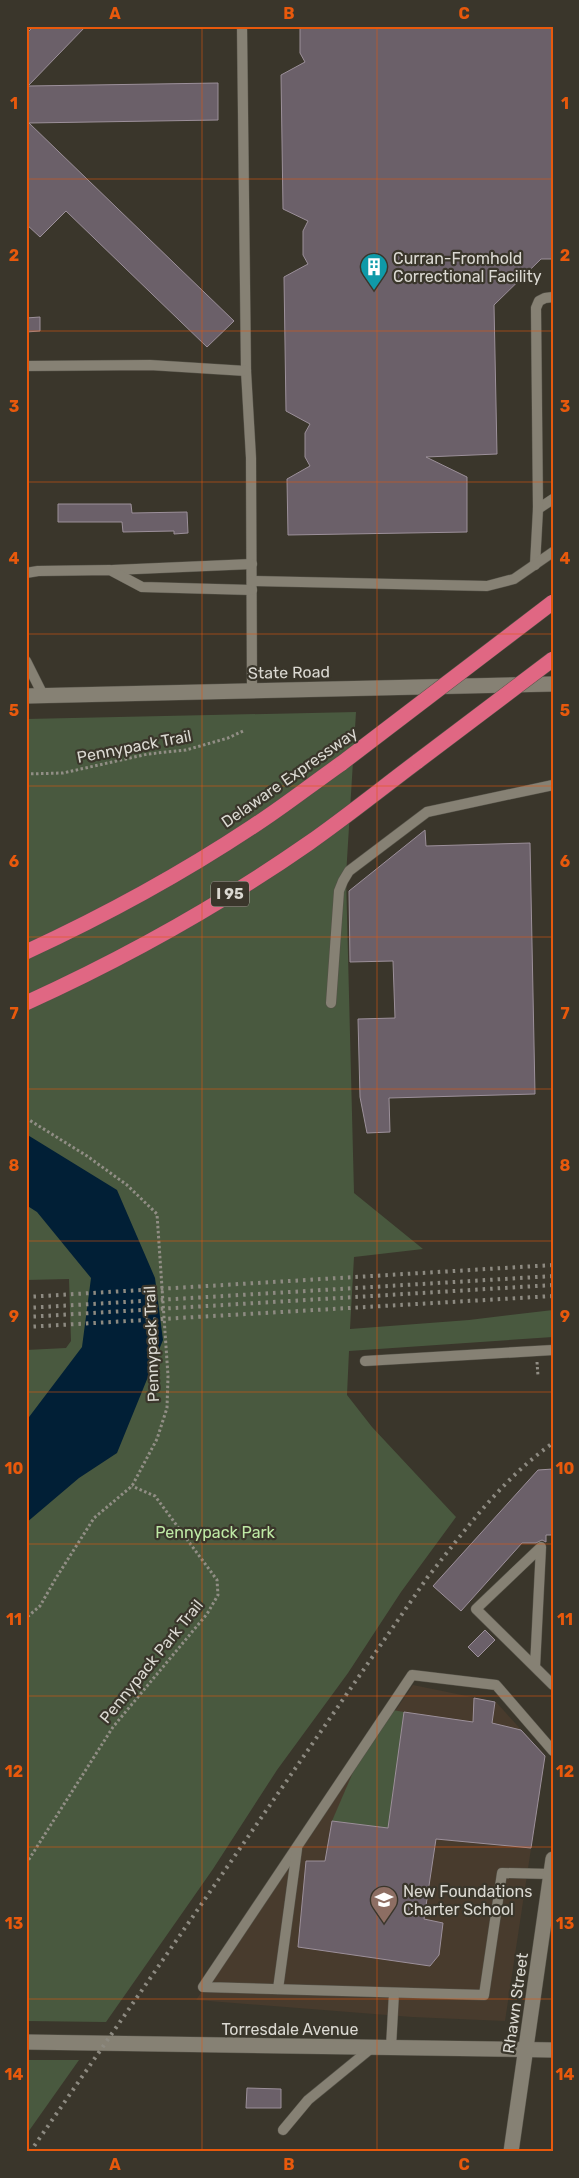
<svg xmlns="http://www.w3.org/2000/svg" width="579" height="2178" font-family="Rubik,sans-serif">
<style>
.education{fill:#483b2d}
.green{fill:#49593f}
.water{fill:#011f36}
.building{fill:#6b6069;stroke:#9c909a}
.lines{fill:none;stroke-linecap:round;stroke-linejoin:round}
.lane-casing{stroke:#555248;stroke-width:11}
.secondary-casing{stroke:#555248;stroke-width:16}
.highway-casing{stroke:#555248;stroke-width:16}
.path{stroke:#918e85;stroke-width:3;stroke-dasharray:2.5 2.5;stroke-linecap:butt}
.lane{stroke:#868174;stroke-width:10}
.secondary{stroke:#868174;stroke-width:15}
.highway{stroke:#e06783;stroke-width:15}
.rail{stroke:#8d8a81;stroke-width:4;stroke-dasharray:2.5 5;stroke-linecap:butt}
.highway-bridge-casing{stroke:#555248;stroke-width:16;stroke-linecap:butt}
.highway-bridge{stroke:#e06783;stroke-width:15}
.grid{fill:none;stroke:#e8590c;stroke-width:1;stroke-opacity:0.55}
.labels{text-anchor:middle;stroke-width:4.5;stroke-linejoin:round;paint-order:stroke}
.shield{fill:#3a362b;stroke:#aba8a0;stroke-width:1}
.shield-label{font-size:15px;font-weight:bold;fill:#dbd9d2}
.poi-label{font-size:16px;fill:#dbd9d2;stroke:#3a362b;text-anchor:start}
.street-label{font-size:16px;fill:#dbd9d2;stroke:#3a362b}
.park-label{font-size:16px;fill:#bee9a5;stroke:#3a362b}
.neatline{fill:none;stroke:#e8590c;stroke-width:2}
.grid-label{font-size:16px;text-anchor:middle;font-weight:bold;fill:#e8590c}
</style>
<rect width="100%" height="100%" fill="#3a362b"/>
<!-- education -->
<polygon class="education" points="413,1685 496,1702 545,1756 505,2021 412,2017 196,2000"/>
<!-- green -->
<g class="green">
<polygon points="356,712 346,876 354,1193 423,1249 354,1257 350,1329 469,1320 553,1310 553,1337 349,1351 347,1395 372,1427 456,1517 401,1592 348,1673 277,1770 213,1869 106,2022 26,2021 26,1350 66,1348 71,1341 69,1279 26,1280 26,719"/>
<polygon points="387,1709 404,1712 388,1828 332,1821 369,1735"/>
<polygon points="26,2060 79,2060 26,2135"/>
</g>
<!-- water -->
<polygon class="water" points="26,1134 117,1190 155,1278 163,1340 117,1453 79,1478 26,1523 26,1421 82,1347 91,1278 37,1212 26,1205"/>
<!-- building -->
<g class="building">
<polygon points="34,26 86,26 28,86 218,83 218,120 29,123 234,321 207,347 66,211 40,237 26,224 26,34"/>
<polygon points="300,26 553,26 553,259 541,259 494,305 497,454 426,457 467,477 467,532 288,535 287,479 310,466 305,457 305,433 310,424 286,411 284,277 308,264 303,255 303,231 308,221 283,209 281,75 305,62 300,53"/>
<polygon points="40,317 40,331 26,332 26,318"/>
<polygon points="58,504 131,504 132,513 187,512 188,533 174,534 174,531 123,532 122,522 58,522"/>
<polygon points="425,830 426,846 530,843 535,1094 389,1098 390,1132 367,1133 360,1097 358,1019 395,1018 393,961 350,962 349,891"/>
<polygon points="553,1469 553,1535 546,1535 546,1542 542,1540 536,1543 522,1543 461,1611 433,1586 538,1470"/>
<polygon points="485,1630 495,1640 478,1657 468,1647"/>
<polygon points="474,1698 495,1702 492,1723 521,1730 545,1756 531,1848 436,1839 424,1919 443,1923 439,1955 430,1966 298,1947 306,1861 325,1861 332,1821 388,1828 404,1712 473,1722"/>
<polygon points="247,2088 281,2089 281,2108 246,2108"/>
</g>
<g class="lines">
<defs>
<g id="lane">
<polyline points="242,26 246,371 251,458 252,690"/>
<polyline points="26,366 150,365 246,371"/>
<polyline points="538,509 553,499"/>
<polyline points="535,565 538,509 536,308 539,301 545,298 553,297"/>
<polyline points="113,570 252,564"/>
<polyline points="26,573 38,571 110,570 142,587 252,590"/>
<polyline points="252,581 487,586 514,579 553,552"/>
<polyline points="26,661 43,695"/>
<polyline points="331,1003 339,891 343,881 349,871 427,812 553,785"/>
<polyline points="365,1361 553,1350"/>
<polyline points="535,1667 541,1547 476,1609 553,1685"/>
<polyline points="551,1874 502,1873 484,1995 203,1987 412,1675 496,1685 553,1751"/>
<polyline points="278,1989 297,1849"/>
<polyline points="391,2047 394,1993"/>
<polyline points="283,2130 308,2100 374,2046"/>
</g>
<g id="secondary">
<polyline points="26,696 553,684"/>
<polyline points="26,2042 553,2050"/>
<polyline points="511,2152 553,1859"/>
</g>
<g id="highway">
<path d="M26 952C104 916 181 874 252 827 283 807 312 784 342 763"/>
<path d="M26 1003C125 958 220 905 309 843 346 817 382 788 418 761"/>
</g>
</defs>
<!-- lane casing -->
<use href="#lane" class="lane-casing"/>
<!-- secondary casing -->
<use href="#secondary" class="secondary-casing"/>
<!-- highway casing -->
<use href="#highway" class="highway-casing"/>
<!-- path -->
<g class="path">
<polyline points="26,774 63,773 148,754 186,750 228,738 243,731"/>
<polyline points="26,1118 87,1156 127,1185 157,1214 168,1376 167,1408 157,1439 132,1486 94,1518 56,1578 40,1606 26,1618"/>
<polyline points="537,1362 538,1376"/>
<polyline points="26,1864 113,1727 207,1614 218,1595 217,1580 155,1496 132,1486"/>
</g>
<!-- lane -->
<use href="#lane" class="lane"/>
<!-- secondary -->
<use href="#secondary" class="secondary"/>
<!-- highway -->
<use href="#highway" class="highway"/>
<!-- rail -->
<g class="rail">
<polyline points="26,1297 553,1265"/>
<polyline points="26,1308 553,1276"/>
<polyline points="26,1317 553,1285"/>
<polyline points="26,1327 553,1296"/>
<path d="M30 2152 427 1578C466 1529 502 1479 553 1443"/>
</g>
<defs>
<g id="highway-bridge">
<polyline points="418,761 553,659"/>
<polyline points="342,763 553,602"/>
</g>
</defs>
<!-- highway-bridge casing -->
<use href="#highway-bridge" class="highway-bridge-casing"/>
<!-- highway-bridge -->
<use href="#highway-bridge" class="highway-bridge"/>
</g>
<!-- grid -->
<path class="grid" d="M202 26V2152M377 26V2152M26 179H553M26 331H553M26 482H553M26 634H553M26 786H553M26 937H553M26 1089H553M26 1241H553M26 1392H553M26 1544H553M26 1696H553M26 1847H553M26 1999H553"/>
<!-- icons -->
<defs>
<symbol id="building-pin" viewBox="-11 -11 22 30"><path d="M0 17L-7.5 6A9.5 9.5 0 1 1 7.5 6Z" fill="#0f9aa8" stroke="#3a362b"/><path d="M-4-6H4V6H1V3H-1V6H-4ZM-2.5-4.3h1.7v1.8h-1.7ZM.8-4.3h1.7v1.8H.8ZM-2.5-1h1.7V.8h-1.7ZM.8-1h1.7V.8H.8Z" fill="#fff"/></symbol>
<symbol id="school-pin" viewBox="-11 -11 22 30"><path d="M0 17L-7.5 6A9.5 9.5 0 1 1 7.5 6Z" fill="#8d6e63" stroke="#3a362b"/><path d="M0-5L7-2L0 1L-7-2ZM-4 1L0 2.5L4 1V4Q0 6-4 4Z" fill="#fff"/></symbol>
</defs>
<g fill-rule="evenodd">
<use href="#building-pin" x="358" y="251" width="32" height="43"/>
<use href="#school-pin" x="368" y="1884" width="32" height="43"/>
</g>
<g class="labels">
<!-- shield labels -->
<rect class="shield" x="211" y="881.5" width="38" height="25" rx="4"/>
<g class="shield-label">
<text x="230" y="899">I 95</text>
</g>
<!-- poi labels -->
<g class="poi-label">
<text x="393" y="264">Curran-Fromhold<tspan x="393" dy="18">Correctional Facility</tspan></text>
<text x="403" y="1897">New Foundations<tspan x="403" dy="18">Charter School</tspan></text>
</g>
<!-- street labels -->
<g class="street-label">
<text transform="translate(289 672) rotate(-1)" y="6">State Road</text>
<text transform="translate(134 746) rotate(-11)" y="6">Pennypack Trail</text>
<text transform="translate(289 777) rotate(-35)" y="6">Delaware Expressway</text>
<text transform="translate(151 1344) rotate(-92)" y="6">Pennypack Trail</text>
<text transform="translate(151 1661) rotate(-51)" y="6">Pennypack Park Trail</text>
<text transform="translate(515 2003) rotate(-82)" y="6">Rhawn Street</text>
<text x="290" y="2035">Torresdale Avenue</text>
</g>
<!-- park labels -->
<g class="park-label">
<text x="215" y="1538">Pennypack Park</text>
</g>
</g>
<!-- border -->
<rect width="579" height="2178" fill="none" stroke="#3a362b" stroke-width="55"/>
<rect x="28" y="28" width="524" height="2122" class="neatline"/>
<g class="grid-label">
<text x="115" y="19">A</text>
<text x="289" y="19">B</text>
<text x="464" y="19">C</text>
<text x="14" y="109">1</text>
<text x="565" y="109">1</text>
<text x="14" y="261">2</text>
<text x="565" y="261">2</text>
<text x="14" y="412">3</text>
<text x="565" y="412">3</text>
<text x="14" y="564">4</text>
<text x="565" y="564">4</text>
<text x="14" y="716">5</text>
<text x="565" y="716">5</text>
<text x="14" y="867">6</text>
<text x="565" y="867">6</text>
<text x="14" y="1019">7</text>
<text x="565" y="1019">7</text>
<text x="14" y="1171">8</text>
<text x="565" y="1171">8</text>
<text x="14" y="1322">9</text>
<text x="565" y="1322">9</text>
<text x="14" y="1474">10</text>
<text x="565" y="1474">10</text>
<text x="14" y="1625">11</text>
<text x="565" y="1625">11</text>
<text x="14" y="1777">12</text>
<text x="565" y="1777">12</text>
<text x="14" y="1929">13</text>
<text x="565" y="1929">13</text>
<text x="14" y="2080">14</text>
<text x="565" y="2080">14</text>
<text x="115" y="2170">A</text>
<text x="289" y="2170">B</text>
<text x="464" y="2170">C</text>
</g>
</svg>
